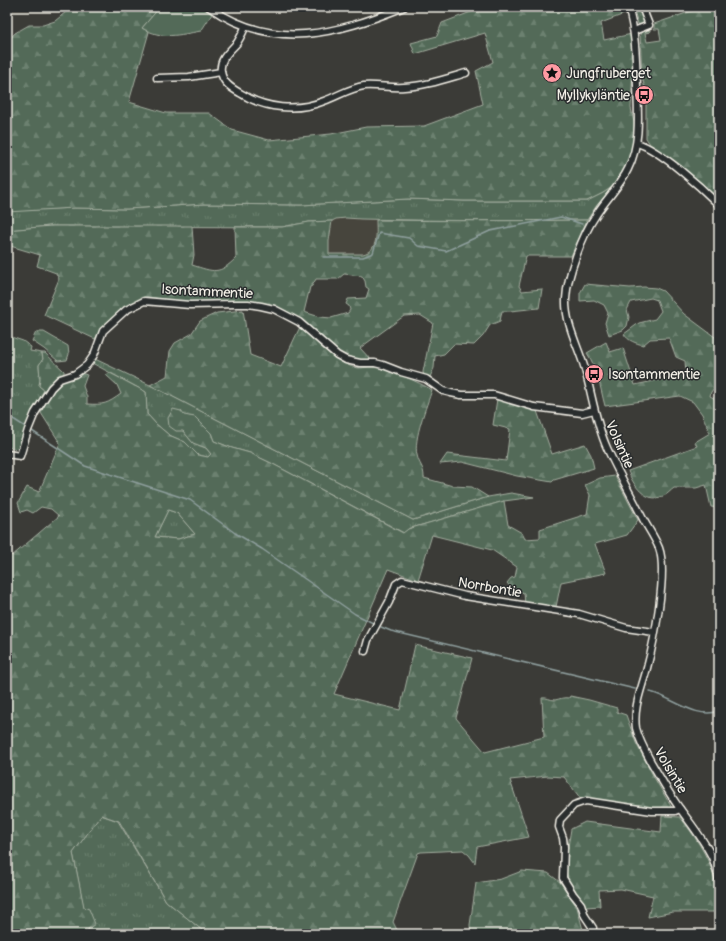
<svg xmlns="http://www.w3.org/2000/svg" width="726" height="941" font-family="Pangolin,sans-serif">
<style>
.built{fill:#47453d}
.grass{fill:url(#grass-tufts);stroke:#a4aea0}
.forest{fill:url(#forest-firs);stroke:#a4aea0;fill-rule:evenodd}
.park{fill:#536b58;stroke:#a4aea0}
.lines{fill:none;stroke-linecap:round;stroke-linejoin:round}
.stream{stroke:#8f9f9e;stroke-width:1.5}
.minor-casing{stroke:#f4f1e8;stroke-width:9}
.minor{stroke:#2a2d2e;stroke-width:6}
.labels{text-anchor:middle;stroke-width:3;stroke-linejoin:round;paint-order:stroke}
.poi-label{font-size:14px;fill:#f4f1e8;stroke:#2a2d2e;text-anchor:start}
.street-label{font-size:14px;fill:#f4f1e8;stroke:#2a2d2e}
</style>
<defs>
<pattern id="grass-tufts" width="24" height="20" patternUnits="userSpaceOnUse"><rect width="24" height="20" fill="#536b58"/><path d="M3 7l-1-3M5 7V3M7 7l1-3M15 17l-1-3M17 17v-4M19 17l1-3" fill="none" stroke="#6c8170"/></pattern>
<pattern id="forest-firs" width="22" height="20" patternUnits="userSpaceOnUse"><rect width="22" height="20" fill="#536b58"/><path d="M5 1l3.5 6h-7zM16 11l3.5 6h-7z" fill="#6c8170"/></pattern>
</defs>
<rect width="100%" height="100%" fill="#3b3b37"/>
<filter id="ink" filterUnits="userSpaceOnUse"><feTurbulence type="fractalNoise" baseFrequency=".025" numOctaves="2"/><feDisplacementMap in="SourceGraphic" scale="8" xChannelSelector="R" yChannelSelector="G"/><feConvolveMatrix kernelMatrix="1 2 1 2 8 2 1 2 1" color-interpolation-filters="sRGB"/></filter>
<g filter="url(#ink)">
<!-- built -->
<polygon class="built" points="346,218 376,220 376,241 374,246 369,253 363,254 329,254 329,241 332,221 336,219"/>
<!-- grass -->
<g class="grass">
<polygon points="633,7 640,7 645,20 642,25 638,24"/>
<path d="M615 185 597 205 587 220C512 221 437 221 361 219L346 218 336 219 332 221 309 222 282 227 50 226 7 230V212L10 211 74 208 127 209 204 204 301 205 408 199 464 201H587L603 193Z"/>
<polygon points="11,337 23,341 31,347 30,351 42,353 43,359 39,365 40,379 39,386 44,390 25,428 19,449 12,448 7,446 7,342"/>
<polygon points="95,359 150,385 413,520 488,497 511,493 534,497 504,501 408,529 404,533 271,463 250,453 232,448 214,441 211,433 183,431 193,443 206,448 211,454 208,457 198,455 185,442 169,435 156,424 147,414 146,392 92,363"/>
<polygon points="168,510 177,513 195,534 178,539 155,537"/>
<polygon points="101,815 118,821 166,901 207,934 92,934 88,929 73,853"/>
</g>
<!-- forest -->
<g class="forest">
<polygon points="72,7 160,7 142,28 149,32 129,102 166,113 209,113 232,130 269,140 331,134 366,127 424,126 483,104 476,71 493,62 485,33 415,54 411,43 437,36 442,23 484,7 625,7 627,13 601,23 604,40 632,34 633,66 631,108 634,123 634,141 630,158 625,170 615,185 603,193 587,201 464,201 408,199 301,205 204,204 127,209 74,208 7,212 7,42 15,33 29,25 43,25 55,21"/>
<polygon points="699,7 719,7 719,199 699,181 650,144 646,138 646,94 642,76 640,33 650,30 650,32 645,33 647,42 661,40 659,29 654,29 654,24 698,9"/>
<path d="M376 220C446 221 517 221 587 220L571 256H526L519 286 522 291 542 289 539 308 510 311H502L500 321 490 325 483 336 474 345 454 344 444 354 435 356 434 368 430 377H424L423 372 433 323 420 315 404 316 360 348 372 361H355L340 354 315 332 274 307 247 301 190 303 147 297 136 301 118 313 102 327 95 339 44 315 59 279 56 273 37 266 40 255 7 245V230L50 226H192L194 255 192 265C214 272 219 275 236 258L235 227H282L309 222 332 221 329 241V254H363C379 250 376 233 376 220ZM344 274 362 276 365 281 366 287 369 289 366 298 348 299 346 304 349 306 350 310 348 313 331 318 320 317 304 312 310 287 312 286 316 279H338Z"/>
<path d="M585 284 630 288 644 287 656 288 663 291 684 314 719 340V381L711 392 710 396 719 401V508L711 507 706 485 696 488H674C671 490 667 495 663 496 646 504 633 485 628 471L697 446 695 442 710 433 702 414 693 402 680 396 605 406C600 387 598 369 587 353L606 342 610 352 623 348 635 385 686 374 685 361 676 357 669 338 650 339 643 345C636 343 628 341 624 334L639 323 655 319 661 311 657 300 651 298 631 302 627 310 629 317 627 326 623 330 609 335 605 323 608 313 604 305 594 300 580 301V293Z"/>
<path d="M243 310 250 355 281 367 300 327C314 340 330 358 348 365 358 370 363 367 372 367 387 368 419 382 432 390 427 405 413 439 417 455 419 465 424 466 424 478L453 486 472 487 488 497 413 520 150 385 167 376 170 351 175 343 191 334 200 321 206 318 217 313Z"/>
<polygon points="36,332 44,332 68,346 69,354 67,360 58,361 44,349 32,341"/>
<polygon points="42,353 45,353 64,371 64,375 44,390 39,386 40,379 39,365 43,359"/>
<path d="M81 373 87 375 83 386 87 397V404C104 405 107 404 121 394L117 385 106 375 110 373 146 392 147 414 156 424 169 435 185 442 198 455 208 457 211 454 206 448 193 443 183 431H176L169 426 168 418 173 409 181 411 184 415 195 417 211 433 214 441 232 448 250 453 271 463 403 533 408 529 504 501 508 525 522 533 525 539 540 538V529L587 514 590 495 585 485 600 478 615 476 638 520 627 535 595 544 606 573 561 582 556 607 525 604 524 593 511 588 507 583 511 578 515 577 517 567 492 550 432 535 418 580 388 569 334 694 400 710 415 645 472 658 456 718 485 752 544 737 542 698C547 697 550 700 555 700 560 699 563 697 569 698L570 696 589 700 617 708V712L626 715 636 743 655 779 672 808 666 809 581 799 564 777 548 776 510 780 529 837 477 847 475 863 469 855 463 850 421 852 418 853 393 922 399 934H207L166 901 119 821 101 815 73 853 84 907 89 909 95 924 88 929 89 934H7V551L12 556 59 516 51 509 41 507 33 513 27 510 21 512 18 503 27 487 39 492 60 443 41 413 47 398 59 383ZM168 510 177 513 195 534 178 539 155 537Z"/>
<polygon points="497,399 537,411 552,454 585,444 591,455 594,468 554,480 552,482 517,476 462,462 440,464 447,454 506,461 510,429 493,425"/>
<path d="M662 816 680 817C694 835 708 855 714 877 717 888 717 900 718 912H673L648 917 653 896 621 889 599 890 600 906 586 907C580 898 570 887 567 877 564 864 569 842 571 829L585 822 661 832Z"/>
<polygon points="522,871 548,873 560,882 577,907 584,934 471,934 470,925 476,883 501,879"/>
</g>
<!-- park -->
<path class="park" d="M160 7H203L212 14 201 31C178 35 163 40 142 28Z"/>
<g class="lines">
<!-- stream -->
<g class="stream">
<polyline points="323,257 363,257 373,253 379,233 409,238 418,246 446,251 490,231 561,217 582,224"/>
<polyline points="7,415 24,426"/>
<polyline points="32,431 85,466 190,500 235,533 262,549 355,614 373,623"/>
<polyline points="381,627 391,631 635,689"/>
<path d="M650 692C672 697 696 720 719 711"/>
</g>
<defs>
<g id="minor">
<path d="M209 7C274 52 336 34 404 7"/>
<path d="M628 7C636 33 636 59 637 86 638 114 641 143 628 169 620 186 606 199 596 215 583 234 567 275 566 299 565 322 577 344 584 366 592 394 595 421 607 448 618 472 631 495 643 519 648 528 655 538 659 548 668 572 654 642 647 668 642 688 633 707 636 728 639 740 645 751 651 762 660 777 668 792 678 806 690 823 703 838 712 857 715 864 717 872 719 880"/>
<path d="M245 27C243 33 240 38 237 43 230 51 219 59 221 71 222 82 231 88 240 93 265 109 297 112 324 101 338 96 350 88 364 86 377 85 391 88 404 87 425 86 445 79 466 73"/>
<polyline points="634,31 649,25 642,7"/>
<polyline points="157,78 189,77 221,72"/>
<path d="M637 143C660 150 701 187 719 205"/>
<polyline points="7,454 20,456 28,430 35,413 51,388 60,379 75,374 87,365 94,355 103,331 126,310 144,301 190,305 236,304 248,304 261,306 274,309 299,322 337,355 346,360 360,363 375,363 383,365 401,372 426,379 443,391 451,393 461,395 494,395 534,407 582,413 594,410"/>
<polyline points="365,651 368,640 389,602 396,584 402,580 465,596 579,614 626,628 654,632"/>
<polyline points="593,928 585,916 581,904 573,894 563,878 564,847 563,838 559,827 560,820 574,805 586,801 652,811 675,811 680,809"/>
</g>
</defs>
<!-- minor casing -->
<use href="#minor" class="minor-casing"/>
<!-- minor -->
<use href="#minor" class="minor"/>
</g>
</g>
<!-- icons -->
<defs>
<symbol id="sight-disc" viewBox="-11 -11 22 22"><circle r="9.5" fill="#ff9aa2" stroke="#2a2d2e"/><path d="M0-6L1.8-2.2L6-1.7L2.9 1.2L3.7 5.4L0 3.3L-3.7 5.4L-2.9 1.2L-6-1.7L-1.8-2.2Z" fill="#111"/></symbol>
<symbol id="bus-disc" viewBox="-11 -11 22 22"><circle r="9.5" fill="#ff9aa2" stroke="#2a2d2e"/><path d="M-5-6H5V4H4V6H2V4H-2V6H-4V4H-5ZM-3.5-4V0h7V-4ZM-3.5 1.2v1.5H-2V1.2ZM2 1.2v1.5H3.5V1.2Z" fill="#111"/></symbol>
</defs>
<g fill-rule="evenodd">
<use href="#sight-disc" x="541" y="62" width="22" height="22"/>
<use href="#bus-disc" x="633" y="84" width="22" height="22"/>
<use href="#bus-disc" x="583" y="363" width="22" height="22"/>
</g>
<g class="labels">
<!-- poi labels -->
<g class="poi-label">
<text x="566" y="78">Jungfruberget</text>
<text x="630" y="100" text-anchor="end">Myllykyläntie</text>
<text x="608" y="379">Isontammentie</text>
</g>
<!-- street labels -->
<g class="street-label">
<text transform="translate(207 291) rotate(3)" y="5">Isontammentie</text>
<text transform="translate(620 444) rotate(66)" y="5">Volsintie</text>
<text transform="translate(490 587) rotate(10)" y="5">Norrbontie</text>
<text transform="translate(671 770) rotate(59)" y="5">Volsintie</text>
</g>
</g>
<!-- margin -->
<rect width="726" height="941" fill="none" stroke="#2a2d2e" stroke-width="24"/>
<rect x="12" y="12" width="702" height="917" fill="none" stroke="#f4f1e8" stroke-width="1.5" filter="url(#ink)"/>
</svg>
